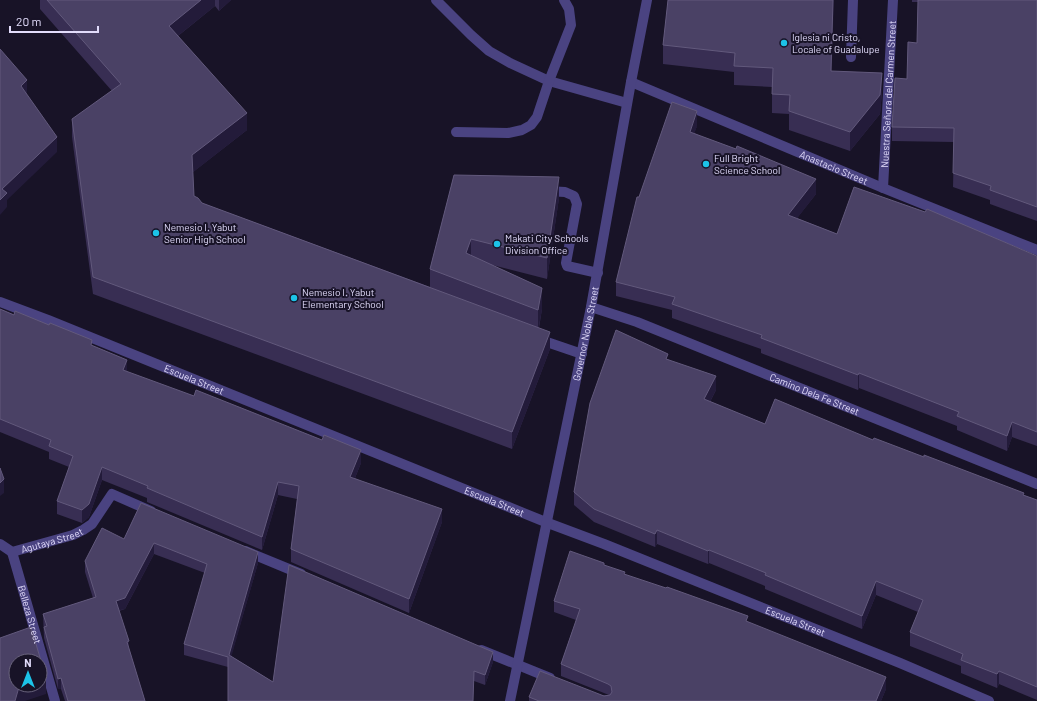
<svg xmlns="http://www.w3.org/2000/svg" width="1037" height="701" font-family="Barlow,sans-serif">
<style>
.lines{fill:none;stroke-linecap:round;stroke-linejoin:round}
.lane{stroke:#4a4381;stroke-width:10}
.street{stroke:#4a4381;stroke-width:10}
.wall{fill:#382e53}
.shaded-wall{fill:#231b3a}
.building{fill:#4a4165;stroke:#62597c}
.poi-dot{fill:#1cc3e8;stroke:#181327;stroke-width:1.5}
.labels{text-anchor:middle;stroke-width:4;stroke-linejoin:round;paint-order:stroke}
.poi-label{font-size:10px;fill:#e2dcfb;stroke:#181327;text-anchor:start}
.street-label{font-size:10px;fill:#e2dcfb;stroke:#181327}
</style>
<rect width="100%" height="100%" fill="#181327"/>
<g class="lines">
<!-- lane -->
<g class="lane">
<polyline points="436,0 471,35 489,51 510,63 549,81 627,103"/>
<polyline points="851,57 853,0"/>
<polyline points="456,132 508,133 522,130 531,125 537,117 549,81 571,25 569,9 564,0"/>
<polyline points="546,191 565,192 574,196 577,204 566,263 567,266 598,273"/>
<polyline points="538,339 582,354"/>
</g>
<!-- street -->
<g class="street">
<path id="s1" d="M631 82 883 188 1037 250"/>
<path id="s2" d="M883 188 893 0"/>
<path id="s3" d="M0 302 48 320 548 523 604 544 900 663 989 701"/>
<path id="s4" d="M591 307 637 322 1037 484"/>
<path id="s5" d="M0 544 12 552 73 535 83 530 92 524 112 494 151 511"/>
<polyline points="245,551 301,574"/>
<path id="s6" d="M12 552 55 701"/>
<polyline points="481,650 550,678"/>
<path id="s7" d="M510 701 591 307 631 82 647 0"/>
</g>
</g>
<!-- wall -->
<g class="wall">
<polygon points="40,0 231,0 219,11 215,6 178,36 247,130 193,172 194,196 202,203 430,287 430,269 454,175 559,198 547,279 492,265 542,309 539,328 550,349 512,449 93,294 72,137 72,119 112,91 40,9"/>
<polygon points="668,0 831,71 882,92 880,114 850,151 789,130 789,114 772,113 772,87 734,85 734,72 663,64 663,45"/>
<polygon points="912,0 1037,0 1037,221 990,204 990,200 953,187 954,142 892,141 892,127 907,79 917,43 918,2 912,2"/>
<polygon points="697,126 694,133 816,194 797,218 837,234 1037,256 1037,446 1012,437 1007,451 957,430 957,426 859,388 858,390 761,353 761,349 672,318 672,310 616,296 616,282 639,197"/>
<polygon points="0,309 92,346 127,372 361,463 355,478 442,522 409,613 291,562 291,549 297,499 278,495 262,550 147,502 147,498 102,480 89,517 82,523 57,514 57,501 69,467 49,459 49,452 0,432"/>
<polygon points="668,359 716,390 710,402 765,424 873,440 1037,500 1037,700 999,684 997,688 961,673 961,666 910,646 910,632 918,612 876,595 862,629 765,589 765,586 709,563 708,564 657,544 655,547 594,522 574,505 574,492"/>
<polygon points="141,503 258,563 231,656 273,682 493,662 485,685 474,681 228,701 228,667 184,655 184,644 205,573 154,554 125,609 119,611 129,649 145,701 65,701 61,689 58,689 44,638 43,614 93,598 85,572 85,561 124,539"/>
<polygon points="604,565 625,575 748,622 886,689 881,701 529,701 529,697 609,695 561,676 561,664 576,620 554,612 554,601"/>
</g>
<!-- shaded-wall -->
<g class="shaded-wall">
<polygon points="201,0 215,0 215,6 169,43 169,26"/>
<polygon points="219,0 231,0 219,11"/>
<polygon points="833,0 834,0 831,90 831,71"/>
<polygon points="882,73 882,92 880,114 850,151 850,132"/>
<polygon points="27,80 27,95 21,86"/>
<polygon points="697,111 697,126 690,146 690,132"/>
<polygon points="247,113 247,130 192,173 192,155"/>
<polygon points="57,137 57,152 7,200 7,207 0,215 0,200 2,189"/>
<polygon points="559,177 559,198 547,279 547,258"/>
<polygon points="816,179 816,194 788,230 788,215"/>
<polygon points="471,239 471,260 466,253"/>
<polygon points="542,288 542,309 538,331 538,310"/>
<polygon points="550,332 550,349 512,449 512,432"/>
<polygon points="127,360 127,373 123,370"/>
<polygon points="859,373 859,388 858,390 858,375"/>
<polygon points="716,376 716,390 704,413 704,399"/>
<polygon points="1012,422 1012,437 1007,451 1007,436"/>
<polygon points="361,450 361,463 350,490 350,477"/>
<polygon points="102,467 102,480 89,517 82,523 82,510"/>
<polygon points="4,479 4,493 0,496 0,483"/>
<polygon points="278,482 278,495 262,550 262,537"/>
<polygon points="442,509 442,522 409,613 409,599"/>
<polygon points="657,530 657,544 655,547 655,534"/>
<polygon points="154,543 154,554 125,609 116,611 116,601"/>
<polygon points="709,550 709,563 708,564 708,551"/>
<polygon points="258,552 258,563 229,665 229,655"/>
<polygon points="876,581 876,595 862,629 862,616"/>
<polygon points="129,641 129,652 127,642"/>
<polygon points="493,652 493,662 485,685 485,675"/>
<polygon points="999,671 999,684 997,688 997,674"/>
<polygon points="886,677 886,689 881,701 876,701"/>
<polygon points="46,678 46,694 25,701 15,701 19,687 26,685 40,685 40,680"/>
<polygon points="61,678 61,689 58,689 58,679"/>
</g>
<!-- building -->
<g class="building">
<polygon points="47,0 201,0 169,26 247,113 192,155 194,196 198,198 202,203 550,332 512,432 93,277 72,119 121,84"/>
<polygon points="668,0 833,0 831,71 882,73 880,95 850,132 789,111 790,95 772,94 773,68 734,66 735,53 663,45"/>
<polygon points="918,0 1037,0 1037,207 990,190 991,186 953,173 954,128 892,127 895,78 907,79 908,42 917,43"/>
<polygon points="0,49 27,80 21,86 57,137 2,189 7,193 0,200"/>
<polygon points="672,102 697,111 690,132 736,149 737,146 816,179 788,215 837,234 854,187 925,212 927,209 1037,256 1037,432 1012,422 1007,436 957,416 959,412 859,373 858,375 761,338 762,335 672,304 675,297 616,282 637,197 639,197"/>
<polygon points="454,175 559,177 547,258 471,239 466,253 542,288 538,310 430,269"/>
<polygon points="0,309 14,315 15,311 49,325 50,323 92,340 91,345 127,360 123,370 194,396 196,390 322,440 324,435 361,450 350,477 442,509 409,599 291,549 299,486 278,482 262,537 147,488 148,486 102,467 89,504 82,510 57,501 73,456 49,446 51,440 0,419"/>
<polygon points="616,330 668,354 666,359 716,376 704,399 765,424 775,399 873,440 874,438 924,457 924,455 1024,493 1023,495 1037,500 1037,687 999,671 997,674 961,660 963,654 910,632 923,600 876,581 862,616 765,575 766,573 709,550 708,551 657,530 655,534 594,509 574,492 590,403"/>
<polygon points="0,468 4,479 0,483"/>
<polygon points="141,503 258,552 229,655 273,682 289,565 493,652 485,675 474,671 473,701 228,701 228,657 184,644 207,564 154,543 125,598 116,601 129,641 127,642 145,701 68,701 61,678 58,679 44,627 47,626 43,614 96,597 85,561 102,528 124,539"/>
<polygon points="570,551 604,563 604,565 625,572 624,574 666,588 667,587 748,616 746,621 886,677 876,701 539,701 529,697 540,671 604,696 610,695 612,692 611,686 608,684 561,664 580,609 554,601"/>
<polygon points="31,627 46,678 40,680 40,661 16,661 16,685 26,685 19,687 15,701 0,701 0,638"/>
</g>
<!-- markers -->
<g class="poi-dot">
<circle cx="784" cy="43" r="4"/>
<circle cx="706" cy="164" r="4"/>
<circle cx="156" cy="233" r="4"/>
<circle cx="497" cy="244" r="4"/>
<circle cx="294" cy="298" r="4"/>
</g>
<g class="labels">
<!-- poi labels -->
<g class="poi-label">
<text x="792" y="41">Iglesia ni Cristo,<tspan x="792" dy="12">Locale of Guadalupe</tspan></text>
<text x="714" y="162">Full Bright<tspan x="714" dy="12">Science School</tspan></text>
<text x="164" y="231">Nemesio I. Yabut<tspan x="164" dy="12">Senior High School</tspan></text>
<text x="505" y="242">Makati City Schools<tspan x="505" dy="12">Division Office</tspan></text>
<text x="302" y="296">Nemesio I. Yabut<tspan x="302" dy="12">Elementary School</tspan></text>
</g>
<!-- street labels -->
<g class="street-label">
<text dy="4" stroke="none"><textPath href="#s2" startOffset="94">Nuestra Señora del Carmen Street</textPath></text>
<text dy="4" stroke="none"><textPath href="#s1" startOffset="220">Anastacio Street</textPath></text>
<text dy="4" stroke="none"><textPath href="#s7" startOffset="375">Governor Noble Street</textPath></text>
<text dy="4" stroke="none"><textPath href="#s3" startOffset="209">Escuela Street</textPath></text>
<text dy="4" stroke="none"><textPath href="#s4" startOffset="240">Camino Dela Fe Street</textPath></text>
<text dy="4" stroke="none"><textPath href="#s3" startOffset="533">Escuela Street</textPath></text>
<text dy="4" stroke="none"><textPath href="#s5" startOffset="56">Agutaya Street</textPath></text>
<text dy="4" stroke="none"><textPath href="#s6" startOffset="65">Belleza Street</textPath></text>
<text dy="4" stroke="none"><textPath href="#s3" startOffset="857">Escuela Street</textPath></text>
</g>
</g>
<!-- north arrow -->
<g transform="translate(28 673)"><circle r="19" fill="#181327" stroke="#69637c"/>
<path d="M0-3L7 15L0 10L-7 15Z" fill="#1cc3e8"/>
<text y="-6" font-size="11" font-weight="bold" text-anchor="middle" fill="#e2dcfb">N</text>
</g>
<!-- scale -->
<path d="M10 26v6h88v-6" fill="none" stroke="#e2dcfb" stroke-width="2"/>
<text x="16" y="26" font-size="12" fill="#e2dcfb" stroke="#181327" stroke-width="3" paint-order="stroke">20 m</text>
</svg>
